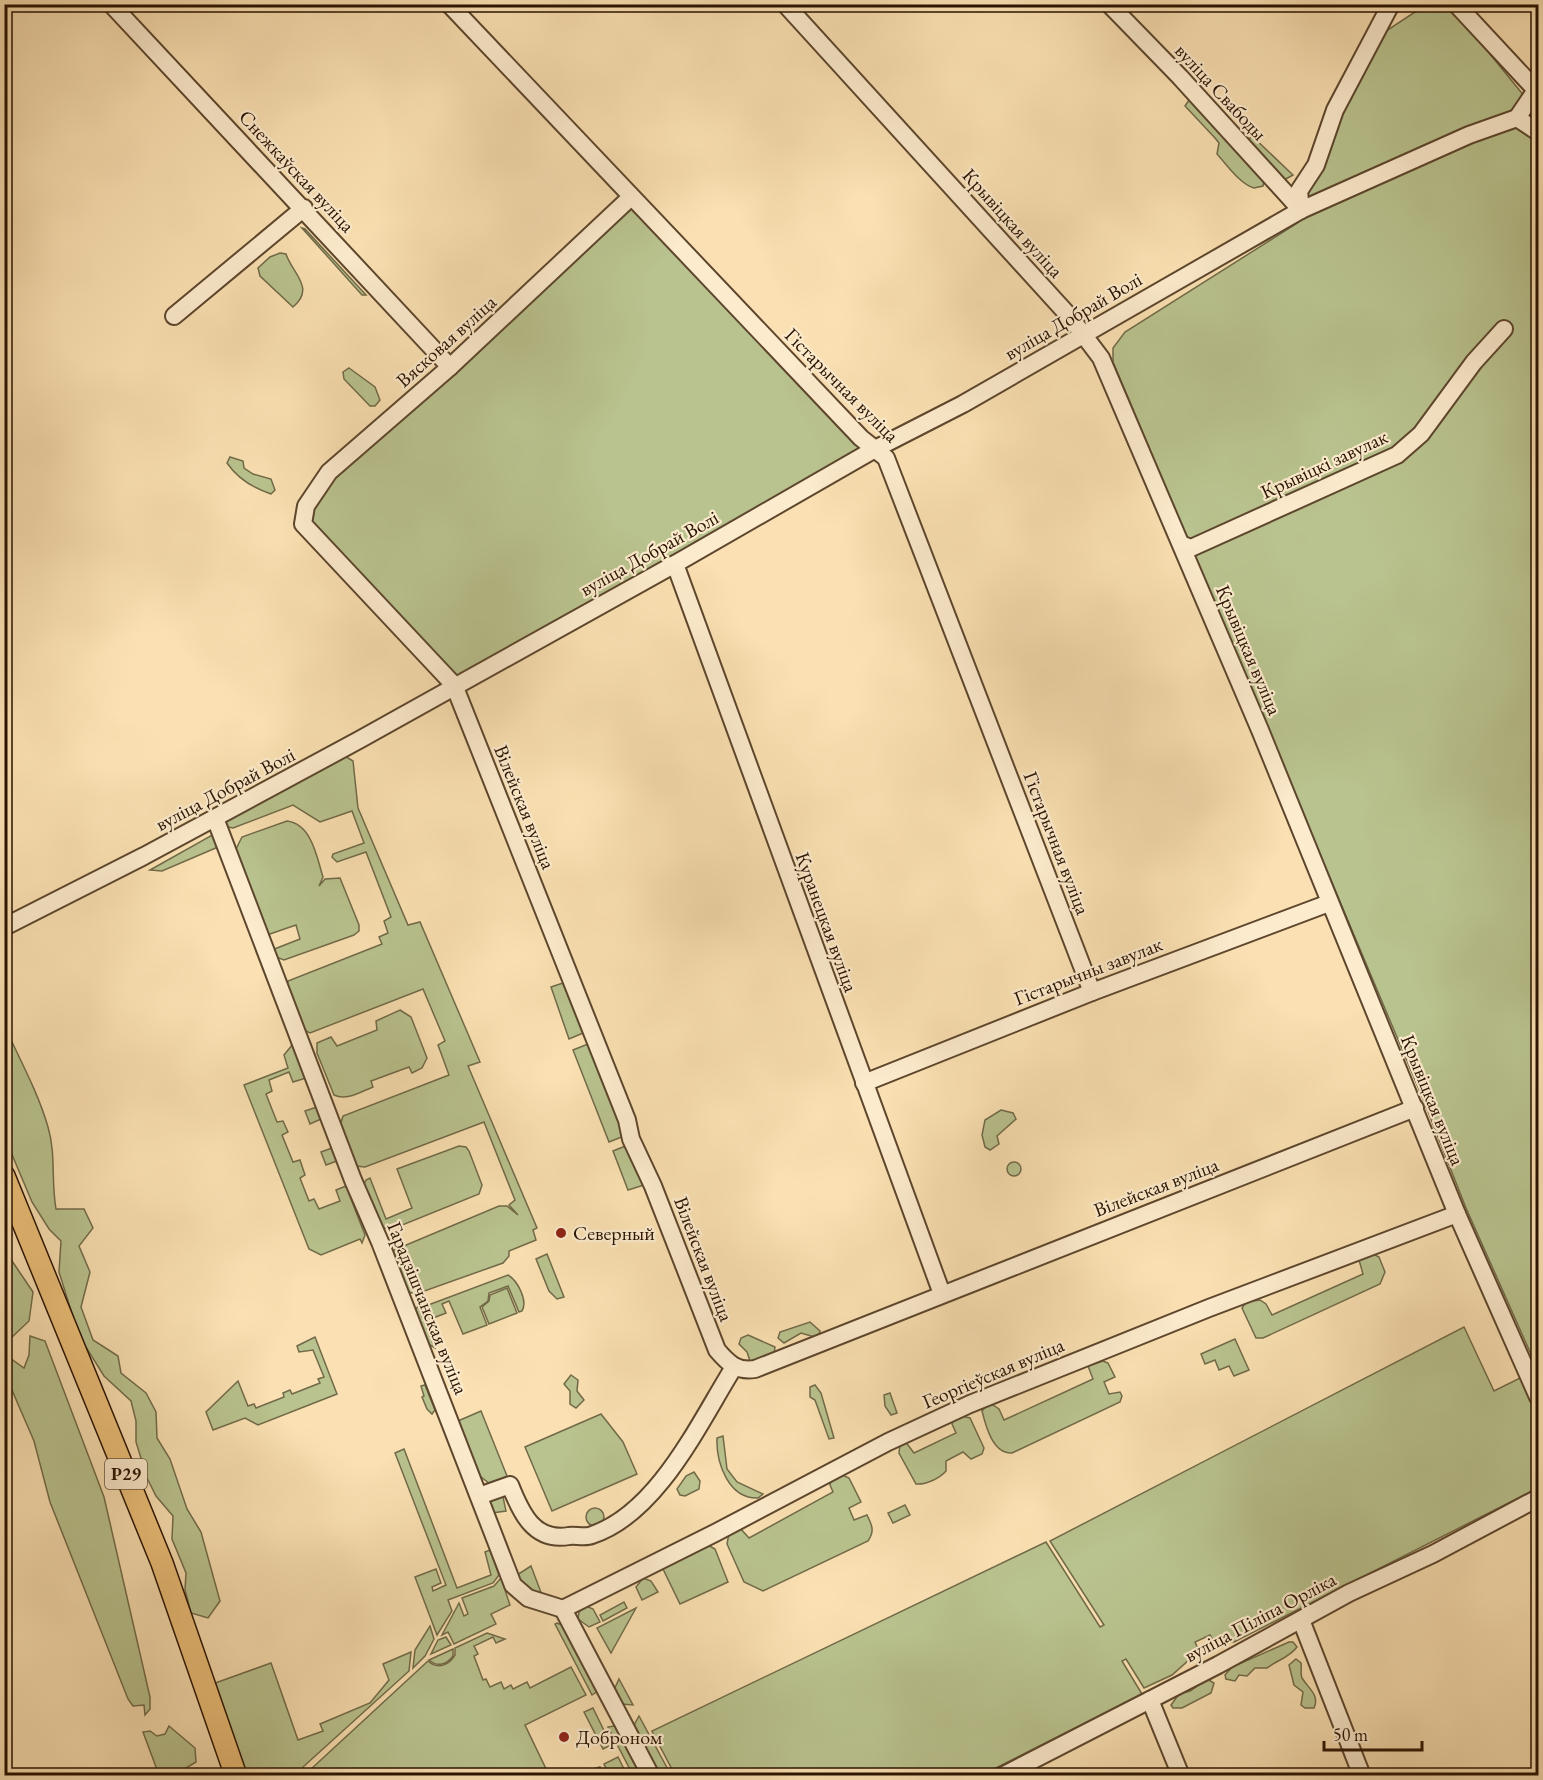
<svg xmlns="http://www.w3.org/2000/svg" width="1543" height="1780" font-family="'EB Garamond',serif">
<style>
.green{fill:#b9c38f;stroke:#716a48;stroke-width:1.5}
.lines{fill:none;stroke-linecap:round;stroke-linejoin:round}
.minor-casing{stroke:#5d462d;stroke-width:20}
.major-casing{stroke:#291201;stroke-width:24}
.minor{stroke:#fcebcd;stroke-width:16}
.major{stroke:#edc079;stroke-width:21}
.poi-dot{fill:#8f2418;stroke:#fcebcd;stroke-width:2}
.labels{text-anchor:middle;stroke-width:4.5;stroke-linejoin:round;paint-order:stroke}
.shield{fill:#fcebcd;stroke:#68533e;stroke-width:1.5}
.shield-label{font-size:18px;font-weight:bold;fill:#291201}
.street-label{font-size:20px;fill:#291201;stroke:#fcebcd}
.poi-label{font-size:20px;fill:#291201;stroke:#fcebcd;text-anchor:start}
</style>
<rect width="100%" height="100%" fill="#fae0b2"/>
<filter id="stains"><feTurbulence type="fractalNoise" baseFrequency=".00333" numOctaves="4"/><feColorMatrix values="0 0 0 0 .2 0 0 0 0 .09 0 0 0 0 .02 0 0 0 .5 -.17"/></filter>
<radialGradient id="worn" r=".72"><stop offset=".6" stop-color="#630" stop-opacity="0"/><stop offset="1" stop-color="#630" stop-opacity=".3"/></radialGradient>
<!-- green -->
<g class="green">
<polygon points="1439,5 1450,5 1538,113 1538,1370 1466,1208 1423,1099 1113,362 1113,348 1125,332 1296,224 1324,201 1301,210 1299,191 1369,51 1386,31 1415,12"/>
<path d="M1189 100 1264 181 1263 186 1254 188C1240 184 1227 165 1217 154L1219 143 1215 138 1185 106Z"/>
<polygon points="1252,136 1293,175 1284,180 1247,141"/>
<polygon points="631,197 875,449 454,685 312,536 306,506 312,497"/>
<polygon points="302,228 305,229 366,295 362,295"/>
<path d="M280 253 286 254C292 273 316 288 293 307L260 276 258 268 270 257Z"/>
<polygon points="349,368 375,387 380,400 375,406 370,406 344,379 343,372"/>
<path d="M230 457 243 461 244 468 253 474 271 479 275 490 271 494C253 488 238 479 227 463Z"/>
<polygon points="343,755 353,761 358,808 408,925 420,922 480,1062 468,1066 537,1228 533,1230 536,1240 509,1251 509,1256 503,1263 416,1294 408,1292 392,1251 499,1206 507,1206 518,1215 509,1205 515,1200 484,1122 365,1167 356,1166 340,1126 343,1116 449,1075 438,1045 445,1041 423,989 310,1033 304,1030 287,986 288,981 382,944 379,937 388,933 384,921 391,917 366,852 337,862 332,857 333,854 364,843 352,811 320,822 293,805 233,828 228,827 224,820"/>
<path d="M287 821C312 824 317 858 323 877L319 886 325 879 340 878 359 925V931L354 935 284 960 276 957 272 950 300 939 296 925 267 935 235 851 242 837Z"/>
<polygon points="214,834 218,847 162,871 150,870"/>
<polygon points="563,983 583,1033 569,1039 551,987"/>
<path d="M400 1010 411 1017 427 1058 422 1068 412 1073 409 1067 371 1081 373 1087C360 1092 347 1101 334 1095L317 1053V1043L331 1037 337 1046 377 1030 376 1021Z"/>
<path d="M4 1025C19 1058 38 1092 48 1127 56 1154 51 1181 56 1209H84L93 1228 79 1246 90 1272 81 1307 93 1340 118 1356 121 1373 146 1393 156 1412 157 1438 170 1459 187 1509 201 1532 220 1601 208 1618 191 1613 185 1590 186 1573 172 1539 173 1516 156 1496 147 1478 136 1442V1421L131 1401 104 1376 79 1336 59 1272 61 1241 49 1229 32 1202 5 1138Z"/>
<polygon points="293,1044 306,1078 293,1082 289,1072 269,1080 272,1091 266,1094 277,1122 283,1121 288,1132 282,1135 293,1162 300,1160 305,1175 300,1178 309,1201 314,1199 319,1209 340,1201 336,1190 346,1186 365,1235 362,1243 360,1239 321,1255 309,1249 244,1085 288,1068 284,1055"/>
<polygon points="588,1044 624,1136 609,1142 573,1050"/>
<polygon points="317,1107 321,1119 310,1124 305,1111"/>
<polygon points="1001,1110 1013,1113 1016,1119 997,1136 999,1144 990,1150 985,1147 982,1135 985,1120"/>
<polygon points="628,1145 644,1185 628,1190 613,1151"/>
<polygon points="459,1146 466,1147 469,1151 482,1185 479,1194 390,1230 380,1226 364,1184 366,1180 370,1178 386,1219 412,1208 397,1169"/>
<polygon points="332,1148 337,1161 326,1165 321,1152"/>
<circle cx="1014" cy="1169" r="7"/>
<polygon points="5,1218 12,1234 8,1255 33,1292 29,1321 11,1338 5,1338"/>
<polygon points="547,1254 564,1297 557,1299 549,1291 536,1259"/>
<polygon points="1373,1254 1379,1257 1385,1272 1380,1284 1263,1338 1256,1338 1242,1308 1246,1302 1260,1300 1266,1304 1272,1315 1363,1274 1359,1260"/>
<path d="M508 1275C518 1281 528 1301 522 1311L519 1312 508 1286 489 1293 488 1301 480 1307 487 1325 463 1334 449 1301 442 1304 446 1313 428 1320 423 1307Z"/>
<polygon points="507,1288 517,1313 489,1324 482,1307 489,1301 490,1295"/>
<polygon points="418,1306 435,1348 425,1342 414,1312"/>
<polygon points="810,1322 820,1331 818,1338 801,1333 784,1343 778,1338 780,1332"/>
<polygon points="1464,1327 1494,1391 1522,1377 1538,1416 1538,1488 1234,1642 1215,1643 1210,1635 1195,1642 1199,1651 1172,1675 1144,1688 1126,1659 1122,1661 1142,1694 982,1775 675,1775 652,1731 1046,1542 1100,1627 1104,1625 1050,1541"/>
<polygon points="748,1335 775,1347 774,1354 750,1361 747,1352 739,1344 741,1338"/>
<polygon points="30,1336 45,1341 104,1497 150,1697 150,1709 145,1715 144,1705 133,1706 128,1699 50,1502 34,1441 5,1374 5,1358 7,1356 24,1368 29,1355"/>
<polygon points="315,1337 337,1394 258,1425 245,1418 213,1430 206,1412 238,1381 248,1406 254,1404 256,1408 284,1397 283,1393 290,1390 292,1394 320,1383 318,1379 324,1377 313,1350 299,1352 297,1346"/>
<polygon points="1235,1339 1249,1370 1234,1376 1229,1366 1219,1370 1215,1360 1205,1364 1201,1354"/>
<path d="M1103 1361 1108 1363 1115 1377 1104 1382 1109 1394 1120 1392 1122 1396 1120 1402 1012 1453C993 1454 986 1427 982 1411L986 1406 993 1405 999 1409 1004 1420 1093 1379 1088 1366Z"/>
<polygon points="571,1375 578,1380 577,1391 584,1400 576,1408 570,1404 570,1391 564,1384"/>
<polygon points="425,1385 435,1410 432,1414 427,1409 422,1397 424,1396 421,1386"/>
<polygon points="815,1385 821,1393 834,1438 829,1439 815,1400 810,1397 810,1387"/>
<polygon points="890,1393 897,1413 891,1415 885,1406 884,1395"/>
<polygon points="481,1411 509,1481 490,1484 480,1476 458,1421"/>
<polygon points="601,1414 623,1442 637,1474 552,1511 525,1447"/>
<path d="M961 1416 970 1418 984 1448 982 1454 971 1459 963 1452 946 1461V1471C940 1478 926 1485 916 1484L899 1453 900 1444 905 1441 914 1453 956 1433 952 1424 954 1419Z"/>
<path d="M723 1436 727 1469 737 1482 763 1494 758 1498C728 1499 716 1462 717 1438Z"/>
<polygon points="404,1449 457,1588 491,1575 485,1552 490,1550 499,1575 493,1583 448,1600 452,1611 437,1635 415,1577 436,1569 441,1583 432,1587 433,1591 446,1585 395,1453"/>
<polygon points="694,1472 700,1481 699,1489 685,1496 680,1495 677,1489 686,1476"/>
<path d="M840 1474 849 1478 861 1502 849 1508 854 1520 867 1515C872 1525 875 1531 868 1541L763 1591 744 1582 727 1544 729 1533 740 1528 749 1538 833 1492 830 1485 832 1478Z"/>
<polygon points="502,1492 506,1511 492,1513 487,1500"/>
<polygon points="905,1505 910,1515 893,1523 888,1513"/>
<circle cx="595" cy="1517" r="9"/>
<polygon points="708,1545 715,1549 728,1582 680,1604 663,1569 665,1566"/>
<polygon points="531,1566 542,1595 525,1590 517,1575"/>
<polygon points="501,1578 510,1605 491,1614 496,1624 454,1644 448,1632 442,1635 459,1603 464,1616 468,1614 462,1598 494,1586"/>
<polygon points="643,1578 651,1581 658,1592 642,1600 636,1587"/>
<polygon points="624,1602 627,1608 603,1621 600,1615"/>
<polygon points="586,1606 593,1609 600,1622 589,1627 578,1619 579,1612"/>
<polygon points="636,1608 611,1653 597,1628"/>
<polygon points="557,1623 562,1625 598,1691 592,1695 555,1624"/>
<polygon points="430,1626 434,1639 425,1656 413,1668 415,1650"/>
<path d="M487 1633 505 1639 496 1643 493 1637 474 1646 478 1654 474 1656 483 1680 486 1679 490 1687 501 1682 504 1689 511 1685 513 1689 527 1682 530 1688 571 1667 586 1695 525 1725 549 1775H310V1770L428 1661C438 1670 449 1665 455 1655V1648Z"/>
<polygon points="446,1637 451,1645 431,1654 438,1640"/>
<path d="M1289 1642H1293L1297 1647C1289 1658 1277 1660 1267 1668H1255L1247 1676 1239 1675 1235 1681 1226 1679 1225 1675 1232 1667Z"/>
<path d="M453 1649V1656C447 1664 438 1668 429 1660Z"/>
<polygon points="411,1652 409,1671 303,1767 303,1775 243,1775 207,1686 271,1663 298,1740 323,1731 320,1724 370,1703 389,1680 383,1664"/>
<path d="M1296 1659 1301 1663C1302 1667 1300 1674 1302 1678 1308 1688 1320 1695 1314 1708H1305L1301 1705 1303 1692 1294 1685 1289 1665Z"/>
<polygon points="619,1679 633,1705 621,1704 613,1692"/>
<polygon points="1207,1679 1214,1683 1211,1693 1182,1708 1173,1708 1171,1705 1179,1694 1190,1691"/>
<polygon points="593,1708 611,1745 603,1749 584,1712"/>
<polygon points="639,1716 671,1775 658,1775 633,1727"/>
<polygon points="169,1726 195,1748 196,1762 186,1768 184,1775 159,1775 143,1732 150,1731 157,1736 165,1734"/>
<polygon points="614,1726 618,1728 644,1775 633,1775 608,1727"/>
<polygon points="618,1757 627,1775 609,1775 604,1764"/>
<polygon points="600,1767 604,1775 572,1775"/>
</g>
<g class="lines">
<defs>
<g id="minor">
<polyline points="111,4 450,367"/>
<polyline points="449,4 861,438 886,458 1092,992"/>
<polyline points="785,4 1070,317 1101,358 1260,730 1457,1214 1538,1397"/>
<polyline points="1109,4 1180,77 1301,210"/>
<polyline points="1456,4 1536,90"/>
<polyline points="1517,118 1538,87"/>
<polyline points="1517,118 1538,132"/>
<path d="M631 197 450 367 329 472 306 506 303 524 454 685 627 1120 631 1139 653 1186 717 1350C728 1363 737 1372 755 1369L1415 1108"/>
<polyline points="1301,210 1299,191 1316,165 1335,110 1391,4"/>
<polyline points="174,316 304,208"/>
<polyline points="1183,545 1191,548 1397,455 1421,434 1474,362 1504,329"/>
<polyline points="675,564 942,1294"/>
<polyline points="215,818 353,1180 380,1242 513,1585 528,1598 563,1609 651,1776"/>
<polyline points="4,927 144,856 359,740 675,564 875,449 963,404 1301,210 1469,135 1517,118"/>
<polyline points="864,1083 1092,992 1329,903"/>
<path d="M479 1496 510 1485C521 1513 534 1542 569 1536 576 1535 585 1538 592 1535 658 1513 699 1423 734 1367"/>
<polyline points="563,1609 715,1533 888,1442 970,1404 1209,1308 1457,1214"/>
<polyline points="1301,1620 1362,1776"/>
<polyline points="1150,1700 1181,1776"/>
<polyline points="1002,1776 1218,1665 1349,1593 1433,1554 1538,1498"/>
</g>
<polyline id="major" points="4,1176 162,1563 236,1776"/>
</defs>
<!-- minor casing -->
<use href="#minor" class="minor-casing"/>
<!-- major casing -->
<use href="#major" class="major-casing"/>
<!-- minor -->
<use href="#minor" class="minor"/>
<!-- major -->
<use href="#major" class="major"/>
</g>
<!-- markers -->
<g class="poi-dot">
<circle cx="561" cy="1233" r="6"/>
<circle cx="564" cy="1737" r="6"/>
</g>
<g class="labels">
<!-- shield labels -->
<rect class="shield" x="105" y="1459" width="42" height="30" rx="4.5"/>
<g class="shield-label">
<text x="126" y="1480">Р29</text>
</g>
<!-- street labels -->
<g class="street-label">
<text transform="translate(1221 92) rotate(47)" y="7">вуліца Свабоды</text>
<text transform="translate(297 171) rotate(47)" y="7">Снежкаўская вуліца</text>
<text transform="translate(1013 223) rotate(48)" y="7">Крывіцкая вуліца</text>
<text transform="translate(1073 316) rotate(-30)" y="7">вуліца Добрай Волі</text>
<text transform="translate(446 341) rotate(-42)" y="7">Вясковая вуліца</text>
<text transform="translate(842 385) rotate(45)" y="7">Гістарычная вуліца</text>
<text transform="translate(1324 464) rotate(-25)" y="7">Крывіцкі завулак</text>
<text transform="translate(649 553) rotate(-29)" y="7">вуліца Добрай Волі</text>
<text transform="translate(1249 650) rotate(67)" y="7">Крывіцкая вуліца</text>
<text transform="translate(225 789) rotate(-28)" y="7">вуліца Добрай Волі</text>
<text transform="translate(525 807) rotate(68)" y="7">Вілейская вуліца</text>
<text transform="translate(1057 843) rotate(69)" y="7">Гістарычная вуліца</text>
<text transform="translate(827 922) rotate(70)" y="7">Куранецкая вуліца</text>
<text transform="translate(1088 971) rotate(-21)" y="7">Гістарычны завулак</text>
<text transform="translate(1433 1100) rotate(68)" y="7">Крывіцкая вуліца</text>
<text transform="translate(1156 1187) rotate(-21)" y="7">Вілейская вуліца</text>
<text transform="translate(704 1259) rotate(69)" y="7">Вілейская вуліца</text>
<text transform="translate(428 1308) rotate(68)" y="7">Гарадзішчанская вуліца</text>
<text transform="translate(993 1373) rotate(-23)" y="7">Георгіеўская вуліца</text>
<text transform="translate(1260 1617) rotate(-28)" y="7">вуліца Піліпа Орліка</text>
</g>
<!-- poi labels -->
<g class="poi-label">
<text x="573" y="1240">Северный</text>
<text x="576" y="1744">Доброном</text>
</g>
</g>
<!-- margin -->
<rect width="1543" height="1780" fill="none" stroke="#fae0b2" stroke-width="24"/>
<rect x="6" y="6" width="1531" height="1768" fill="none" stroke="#291201" stroke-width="3"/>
<rect x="12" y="12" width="1519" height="1756" fill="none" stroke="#291201" stroke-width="1.5"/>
<!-- scale -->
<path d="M1324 1741v9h98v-9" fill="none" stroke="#291201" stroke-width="3"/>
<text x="1333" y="1741" font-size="18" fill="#291201" stroke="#fcebcd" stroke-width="4.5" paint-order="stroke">50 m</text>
<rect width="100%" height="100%" filter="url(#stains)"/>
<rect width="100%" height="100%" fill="url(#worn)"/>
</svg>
